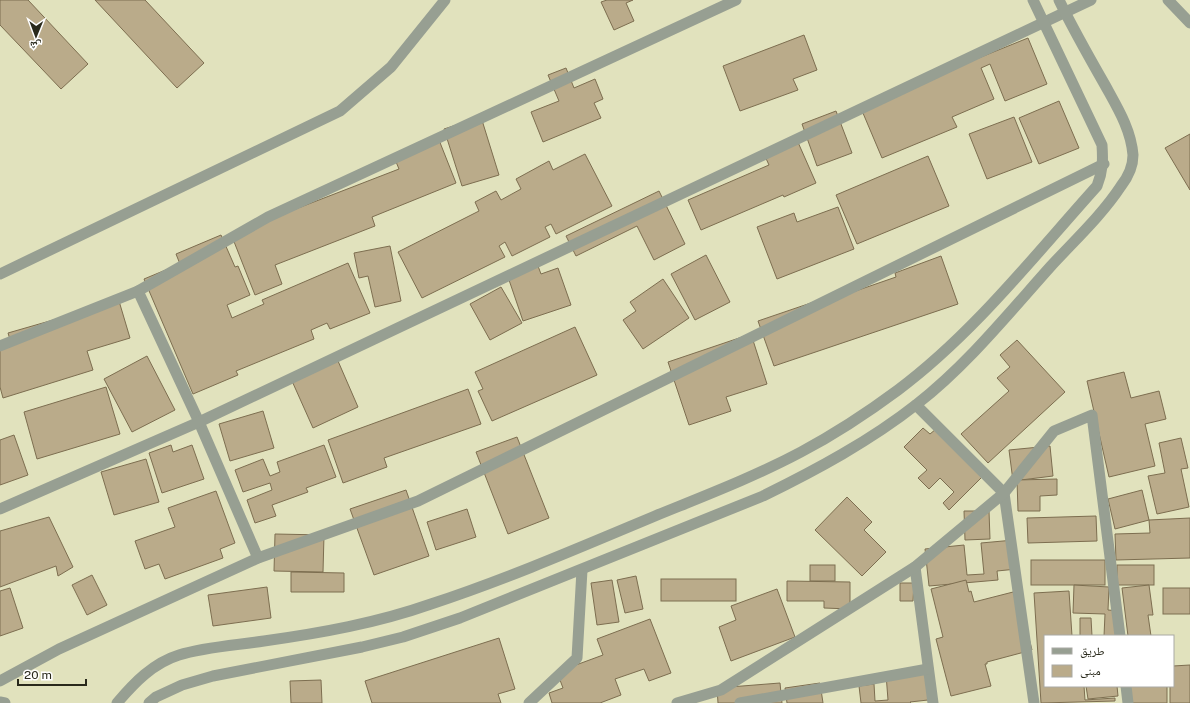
<svg xmlns="http://www.w3.org/2000/svg" width="1190" height="703" font-family="'Public Sans','Noto Naskh Arabic',sans-serif">
<style>
.building{fill:#baab8a;stroke:#7d6e50}
.lines{fill:none;stroke-linecap:round;stroke-linejoin:round}
.minor{stroke:#979f92;stroke-width:11}
.tertiary{stroke:#979f92;stroke-width:11}
</style>
<rect width="100%" height="100%" fill="#e1e2bd"/>
<!-- building -->
<g class="building">
<polygon points="0,0 28,0 88,64 61,89 0,25"/>
<polygon points="95,0 145,0 204,63 177,88"/>
<polygon points="607,0 633,0 626,3 634,21 614,30 601,2"/>
<polygon points="804,35 817,70 793,79 798,90 740,111 723,66"/>
<polygon points="1028,38 1047,84 1005,101 990,64 981,68 994,99 952,117 957,127 882,158 860,106"/>
<polygon points="566,68 574,88 595,79 603,99 594,103 601,118 543,142 531,112 559,101 548,75"/>
<polygon points="1059,101 1079,148 1039,164 1019,118"/>
<polygon points="836,111 852,153 817,166 802,124"/>
<polygon points="481,117 499,175 462,186 444,129"/>
<polygon points="1014,117 1032,162 987,179 969,134"/>
<polygon points="1190,134 1190,190 1165,148"/>
<polygon points="439,140 456,183 372,217 375,226 275,265 282,284 255,295 231,234 399,169 394,157"/>
<polygon points="797,140 816,183 784,197 783,195 701,230 688,200 769,165 764,154"/>
<polygon points="585,154 612,206 556,234 551,224 545,227 550,237 512,256 505,242 499,246 505,257 422,298 398,252 479,211 475,202 496,191 501,200 521,189 516,179 549,161 553,170"/>
<polygon points="928,156 949,206 857,244 836,195"/>
<polygon points="659,191 685,244 654,260 637,226 576,256 566,236"/>
<polygon points="838,207 854,249 777,279 757,227 794,213 797,222"/>
<polygon points="221,235 235,267 238,266 250,295 227,305 232,318 264,304 262,300 348,263 370,313 330,329 327,323 311,330 314,339 236,371 238,375 193,394 144,279 180,264 176,254"/>
<polygon points="390,246 401,301 375,307 368,276 359,278 354,253"/>
<polygon points="706,255 730,302 695,320 671,274"/>
<polygon points="941,256 958,304 774,366 758,321 846,291 847,294 896,277 895,273"/>
<polygon points="538,266 541,274 558,268 571,305 523,321 508,277"/>
<polygon points="663,279 689,318 643,349 623,320 636,311 630,302"/>
<polygon points="501,287 522,323 490,340 470,304"/>
<polygon points="119,301 130,338 87,351 93,370 3,398 0,387 0,350 12,346 8,333"/>
<polygon points="575,327 597,375 492,421 478,391 483,389 475,372"/>
<polygon points="751,334 767,384 726,397 731,411 689,425 668,362"/>
<polygon points="1017,340 1065,392 988,463 961,434 1009,391 997,378 1010,367 1000,355"/>
<polygon points="147,356 175,410 132,432 104,379"/>
<polygon points="338,361 358,407 313,428 292,381"/>
<polygon points="1124,372 1131,398 1159,391 1166,419 1145,424 1155,466 1109,477 1087,381"/>
<polygon points="106,387 120,434 37,459 24,412"/>
<polygon points="468,389 481,424 384,458 387,467 343,483 328,440"/>
<polygon points="263,411 274,448 230,461 219,424"/>
<polygon points="923,428 930,434 936,429 983,476 949,510 943,503 954,492 940,478 929,489 918,478 927,470 904,447"/>
<polygon points="14,435 28,475 0,485 0,440"/>
<polygon points="517,437 549,518 508,534 476,452"/>
<polygon points="1181,438 1188,468 1181,469 1189,507 1157,514 1148,476 1165,473 1159,443"/>
<polygon points="171,445 173,452 192,445 204,479 162,493 149,453"/>
<polygon points="324,445 336,477 306,488 308,492 272,505 276,516 255,523 247,500 272,490 270,483 243,492 235,470 263,459 270,476 280,472 277,462"/>
<polygon points="1050,446 1053,476 1013,481 1009,450"/>
<polygon points="146,459 159,502 114,515 101,472"/>
<polygon points="1057,479 1057,495 1040,496 1040,511 1018,511 1017,480"/>
<polygon points="406,490 429,556 374,575 350,509"/>
<polygon points="1142,490 1149,520 1115,529 1108,499"/>
<polygon points="216,491 235,543 220,549 223,558 165,579 159,564 145,569 135,541 175,527 168,508"/>
<polygon points="847,497 872,522 864,530 886,552 862,576 815,530"/>
<polygon points="467,509 476,537 436,550 427,522"/>
<polygon points="964,511 989,511 990,539 965,540"/>
<polygon points="1096,516 1097,541 1028,543 1027,518"/>
<polygon points="49,517 73,567 58,576 56,566 0,587 0,531"/>
<polygon points="1190,518 1190,558 1116,560 1115,534 1150,533 1149,520"/>
<polygon points="275,534 324,535 323,572 274,571"/>
<polygon points="1014,540 1017,569 997,571 998,580 929,586 925,549 964,545 967,575 984,574 981,543"/>
<rect x="1031" y="560" width="74" height="25"/>
<rect x="810" y="565" width="25" height="16"/>
<rect x="1117" y="565" width="37" height="20"/>
<polygon points="291,572 344,573 344,592 291,592"/>
<polygon points="92,575 107,605 87,615 72,585"/>
<polygon points="636,576 643,609 625,613 617,580"/>
<rect x="661" y="579" width="75" height="22"/>
<polygon points="612,580 619,622 597,625 591,583"/>
<polygon points="966,580 969,592 971,591 974,602 1017,591 1032,650 987,662 987,664 985,664 991,686 951,696 936,639 943,637 931,589"/>
<polygon points="787,581 850,582 850,609 824,608 824,601 787,601"/>
<polygon points="900,583 914,583 913,601 900,601"/>
<polygon points="1074,585 1109,587 1108,610 1120,611 1119,636 1104,636 1105,614 1073,613"/>
<polygon points="1149,585 1153,615 1148,615 1151,636 1128,636 1122,588"/>
<polygon points="267,587 271,618 213,626 208,595"/>
<polygon points="10,588 23,628 0,636 0,591"/>
<rect x="1163" y="588" width="27" height="26"/>
<polygon points="777,589 795,637 731,661 719,627 736,620 731,606"/>
<polygon points="1069,591 1072,636 1045,636 1045,686 1084,686 1085,700 1115,698 1115,701 1041,703 1034,593"/>
<polygon points="1080,618 1091,618 1092,636 1080,636"/>
<polygon points="650,619 671,673 649,681 644,669 615,679 621,695 600,703 552,703 549,693 563,688 557,672 603,655 597,639"/>
<polygon points="499,638 515,689 498,694 501,703 372,703 365,681"/>
<polygon points="1190,665 1190,703 1170,703 1170,686 1173,686 1173,666"/>
<polygon points="926,671 928,700 910,702 911,703 861,703 859,686 874,684 875,701 888,700 886,674"/>
<polygon points="321,680 322,703 291,703 290,681"/>
<polygon points="780,683 782,703 718,703 717,688"/>
<polygon points="820,683 823,703 787,703 785,688"/>
<polygon points="1086,686 1117,686 1118,696 1088,699"/>
<polygon points="1126,686 1167,686 1167,703 1127,703"/>
</g>
<g class="lines">
<!-- minor -->
<g class="minor">
<polyline points="1168,0 1190,23"/>
<polyline points="0,274 340,111 391,67 445,0"/>
<polyline points="138,291 199,422 258,558"/>
<polyline points="0,346 138,291 268,217 736,0"/>
<polyline points="916,405 1004,493 1034,703"/>
<polyline points="0,509 199,422 1091,0"/>
<polyline points="915,567 933,703"/>
<polyline points="0,681 59,649 258,558 418,501 1104,164"/>
<polyline points="1126,686 1128,703"/>
<polyline points="0,702 5,703"/>
<polyline points="529,703 577,658 582,570"/>
<polyline points="677,703 721,690 915,567 1004,493 1054,431 1092,415 1120,636"/>
<polyline points="740,703 928,669"/>
</g>
<!-- tertiary -->
<g class="tertiary">
<path d="M117 703C134 683 153 663 179 655 204 647 238 645 264 641 321 633 377 623 431 604 507 579 581 547 655 516 704 496 754 477 801 452 835 434 867 413 898 390 974 333 1034 256 1097 186 1103 171 1103 160 1102 145L1033 0"/>
<path d="M149 703 156 697 182 685 213 676 362 647 403 637 460 618 763 496C816 470 870 441 917 404 967 365 1008 314 1051 266 1074 241 1102 215 1121 186 1128 177 1133 166 1133 155 1131 129 1117 107 1105 85 1089 57 1073 29 1059 0"/>
</g>
</g>
<!-- legend -->
<rect x="1044" y="635" width="130" height="52" fill="#ffffff" stroke="#a9a9a4"/>
<rect x="1052" y="648" width="20" height="6" fill="#979f92" stroke="#a9a9a4"/>
<text x="1080" y="655" font-size="12" fill="#29291b">طريق</text>
<rect x="1052" y="665" width="20" height="12" fill="#baab8a" stroke="#a9a9a4"/>
<text x="1080" y="675" font-size="12" fill="#29291b">مبنى</text>
<!-- north arrow -->
<g transform="translate(36 36) rotate(181)" stroke="#ffffff" stroke-width="3" paint-order="stroke">
<path d="M0-3L7 15L0 10L-7 15Z" fill="#29291b"/>
<text y="-6" font-size="11" font-weight="bold" text-anchor="middle" fill="#29291b">ش</text>
</g>
<!-- scale -->
<path d="M18 679v6h68v-6" fill="none" stroke="#29291b" stroke-width="2"/>
<text x="24" y="679" font-size="12" fill="#29291b" stroke="#ffffff" stroke-width="3" paint-order="stroke">20 m</text>
</svg>
